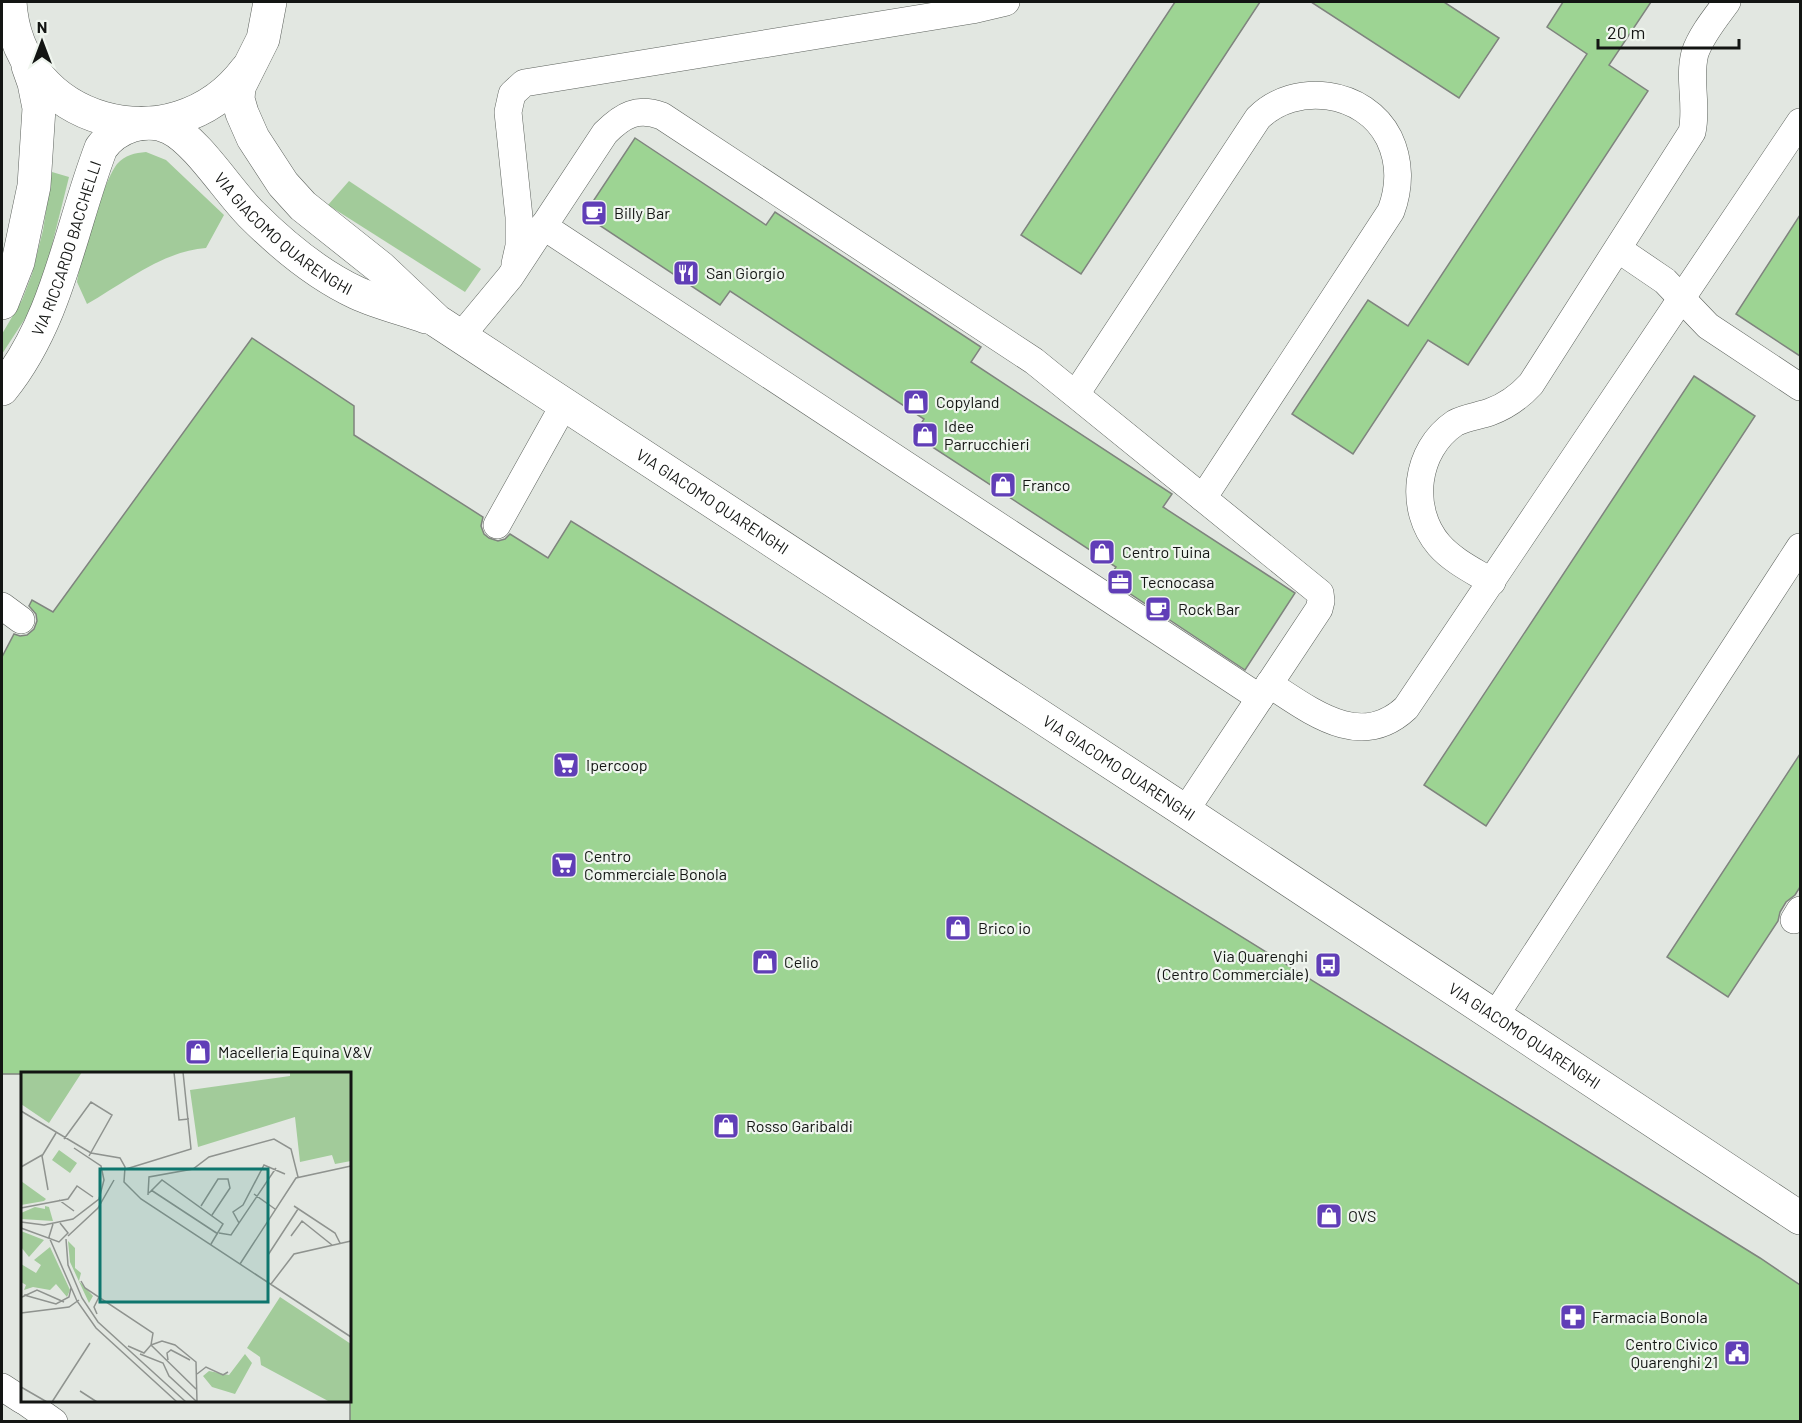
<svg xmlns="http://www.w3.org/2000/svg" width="1802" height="1423" font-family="Barlow,sans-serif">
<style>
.green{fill:#a2cb9a}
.building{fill:#9dd493;stroke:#7f847e;stroke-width:1.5}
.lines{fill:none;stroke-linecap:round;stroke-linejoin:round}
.lane-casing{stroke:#5d625d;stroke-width:28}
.street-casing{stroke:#5d625d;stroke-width:34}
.lane{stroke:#fff;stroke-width:27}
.street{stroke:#fff;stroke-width:33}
.labels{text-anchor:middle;stroke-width:4.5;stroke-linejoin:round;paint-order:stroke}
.poi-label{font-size:16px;fill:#131513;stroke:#eff5ee;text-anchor:start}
.street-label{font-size:16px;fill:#131513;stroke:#eff5ee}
.inset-road{fill:none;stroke:#8f938f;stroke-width:1.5}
.view{fill:#0f766e;fill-opacity:0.15;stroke:#0f766e;stroke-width:3}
.inset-edge{fill:none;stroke:#131513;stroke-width:3}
</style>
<rect width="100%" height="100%" fill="#e2e7e1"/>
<!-- green -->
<g class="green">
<path d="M146 152 166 160 224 215 206 248C163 251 124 283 87 304L77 282C80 259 103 182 117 164 125 155 135 153 146 152Z"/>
<polygon points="52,172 69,177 43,281 28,314 2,354 2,334 22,300 32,274 43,230"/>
<polygon points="349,181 481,269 465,292 328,205"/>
</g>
<!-- building -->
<g class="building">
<polygon points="1175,2 1260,2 1081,274 1021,235"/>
<polygon points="1311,2 1444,2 1499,38 1459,98"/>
<polygon points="1563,2 1651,2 1609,65 1648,91 1468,365 1428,340 1353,454 1292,414 1368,300 1408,326 1587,54 1547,27"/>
<polygon points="635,138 766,225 775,212 981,347 971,362 1172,494 1163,507 1295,593 1245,670 1108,579 1116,567 914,435 924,419 730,291 720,305 584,215"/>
<polygon points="1800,215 1800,356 1736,314"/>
<polygon points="252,338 354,406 354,435 483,517 481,526 484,534 489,538 498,541 505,539 510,534 548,558 571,521 1760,1258 1800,1285 1800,1422 350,1422 350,1074 2,1074 2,657 14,634 20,636 27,635 34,629 37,621 36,614 29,606 32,600 53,612"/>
<polygon points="1694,376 1755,416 1486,826 1424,785"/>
<polygon points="1800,754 1800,887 1795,895 1786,902 1780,912 1778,921 1728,997 1667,957"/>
</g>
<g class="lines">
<defs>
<g id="lane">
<polyline points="543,226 1260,698"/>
<polyline points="1618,249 1665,281 1708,326 1800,387"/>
<polyline points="515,264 519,246 519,217 508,112 512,94 524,83 972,10 1006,2"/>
<path d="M461 336 510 277 605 133C623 115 637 107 662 116L1034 361 1320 593 1321 601 1319 609 1185 811"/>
<path d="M1076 394 1258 118C1295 81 1365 90 1389 138 1400 161 1400 187 1391 211L1203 498"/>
<polyline points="497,525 565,403"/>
<path d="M1492 582C1474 571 1453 561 1439 545 1408 509 1415 450 1455 423 1466 417 1479 416 1490 412 1507 406 1519 397 1531 384L1692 132C1698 106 1688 79 1695 53 1701 35 1716 17 1727 2"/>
<polyline points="2,606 21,620"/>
<path d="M1269 684C1311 711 1360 751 1406 708L1800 122"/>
<polyline points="1794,920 1800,910"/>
<polyline points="1495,1016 1800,547"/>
<polyline points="2,1387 22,1400"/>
<polyline points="23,1400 54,1422"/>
</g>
<g id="street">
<path d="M10 2C17 124 173 167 246 70"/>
<path id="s1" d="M270 2 263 39 239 87 238 99 242 113 253 138 283 184 303 206 381 268 437 321 1185 811 1800 1218"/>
<polyline points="2,303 18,262 34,186 39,108 34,83 28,66"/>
<path id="s2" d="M2 389C58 320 70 229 101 148 116 127 146 116 170 128 197 141 228 191 251 214 281 244 318 275 357 293 379 303 404 309 426 317"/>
</g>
</defs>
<!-- lane casing -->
<use href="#lane" class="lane-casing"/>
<!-- street casing -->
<use href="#street" class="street-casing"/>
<!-- lane -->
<use href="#lane" class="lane"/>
<!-- street -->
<use href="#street" class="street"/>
</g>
<!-- icons -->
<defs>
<symbol id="cafe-square" viewBox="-11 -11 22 22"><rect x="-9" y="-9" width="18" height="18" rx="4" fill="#603eb7" stroke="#eff5ee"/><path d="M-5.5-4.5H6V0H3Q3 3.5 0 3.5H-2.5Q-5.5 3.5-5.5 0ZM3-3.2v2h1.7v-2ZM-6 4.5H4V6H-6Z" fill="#fff"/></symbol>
<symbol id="restaurant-square" viewBox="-11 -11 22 22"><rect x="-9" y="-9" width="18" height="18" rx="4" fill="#603eb7" stroke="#eff5ee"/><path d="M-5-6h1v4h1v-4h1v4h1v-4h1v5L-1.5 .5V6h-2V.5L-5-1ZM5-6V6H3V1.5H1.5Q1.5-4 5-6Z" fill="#fff"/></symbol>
<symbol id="shop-square" viewBox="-11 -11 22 22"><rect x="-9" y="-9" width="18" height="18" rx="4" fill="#603eb7" stroke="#eff5ee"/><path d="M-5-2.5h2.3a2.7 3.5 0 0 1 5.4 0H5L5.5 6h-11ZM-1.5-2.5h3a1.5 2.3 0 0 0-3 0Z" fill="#fff"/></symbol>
<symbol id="office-square" viewBox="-11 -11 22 22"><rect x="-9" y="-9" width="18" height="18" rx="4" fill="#603eb7" stroke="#eff5ee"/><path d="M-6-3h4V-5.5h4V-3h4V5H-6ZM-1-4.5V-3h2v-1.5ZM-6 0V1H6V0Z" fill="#fff"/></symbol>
<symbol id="supermarket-square" viewBox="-11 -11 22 22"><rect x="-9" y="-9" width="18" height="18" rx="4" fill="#603eb7" stroke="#eff5ee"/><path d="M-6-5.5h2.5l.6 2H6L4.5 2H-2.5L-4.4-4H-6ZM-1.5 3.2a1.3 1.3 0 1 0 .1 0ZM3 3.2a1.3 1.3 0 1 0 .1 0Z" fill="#fff"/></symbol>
<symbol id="bus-square" viewBox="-11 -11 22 22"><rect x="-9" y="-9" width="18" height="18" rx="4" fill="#603eb7" stroke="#eff5ee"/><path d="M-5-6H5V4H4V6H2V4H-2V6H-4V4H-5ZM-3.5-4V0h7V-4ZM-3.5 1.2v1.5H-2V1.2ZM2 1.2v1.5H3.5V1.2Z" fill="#fff"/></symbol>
<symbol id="pharmacy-square" viewBox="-11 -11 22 22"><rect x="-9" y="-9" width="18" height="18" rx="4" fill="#603eb7" stroke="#eff5ee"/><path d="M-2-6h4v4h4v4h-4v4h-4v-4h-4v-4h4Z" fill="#fff"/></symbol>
<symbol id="civic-square" viewBox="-11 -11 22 22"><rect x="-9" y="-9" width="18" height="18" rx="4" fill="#603eb7" stroke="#eff5ee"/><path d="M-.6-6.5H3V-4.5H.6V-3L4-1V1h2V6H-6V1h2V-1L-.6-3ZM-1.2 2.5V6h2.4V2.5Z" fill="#fff"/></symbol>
</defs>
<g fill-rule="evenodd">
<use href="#cafe-square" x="579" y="198" width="30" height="30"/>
<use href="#restaurant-square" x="671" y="258" width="30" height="30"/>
<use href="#shop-square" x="901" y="387" width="30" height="30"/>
<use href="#shop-square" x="910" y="420" width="30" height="30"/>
<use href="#shop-square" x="988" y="470" width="30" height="30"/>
<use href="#shop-square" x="1087" y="537" width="30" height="30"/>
<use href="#office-square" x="1105" y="567" width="30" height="30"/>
<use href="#cafe-square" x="1143" y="594" width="30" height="30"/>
<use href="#supermarket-square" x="551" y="750" width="30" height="30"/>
<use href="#supermarket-square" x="549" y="850" width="30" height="30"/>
<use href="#shop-square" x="943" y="913" width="30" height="30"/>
<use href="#shop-square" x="750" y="947" width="30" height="30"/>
<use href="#bus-square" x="1313" y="950" width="30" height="30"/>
<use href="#shop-square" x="183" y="1037" width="30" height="30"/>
<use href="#shop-square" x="711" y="1111" width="30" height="30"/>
<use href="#shop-square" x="1314" y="1201" width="30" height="30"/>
<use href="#pharmacy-square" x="1558" y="1302" width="30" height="30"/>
<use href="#civic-square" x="1722" y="1338" width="30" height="30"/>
</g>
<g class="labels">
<!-- poi labels -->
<g class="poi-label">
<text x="614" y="219">Billy Bar</text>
<text x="706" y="279">San Giorgio</text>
<text x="936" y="408">Copyland</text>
<text x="944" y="432">Idee<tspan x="944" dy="18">Parrucchieri</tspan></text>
<text x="1022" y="491">Franco</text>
<text x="1122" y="558">Centro Tuina</text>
<text x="1140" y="588">Tecnocasa</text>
<text x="1178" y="615">Rock Bar</text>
<text x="586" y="771">Ipercoop</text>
<text x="584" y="862">Centro<tspan x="584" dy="18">Commerciale Bonola</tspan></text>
<text x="978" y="934">Brico io</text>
<text x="1308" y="962" text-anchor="end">Via Quarenghi<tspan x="1308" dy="18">(Centro Commerciale)</tspan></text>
<text x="784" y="968">Celio</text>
<text x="218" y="1058">Macelleria Equina V&amp;V</text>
<text x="746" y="1132">Rosso Garibaldi</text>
<text x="1348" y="1222">OVS</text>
<text x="1592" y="1323">Farmacia Bonola</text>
<text x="1718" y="1350" text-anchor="end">Centro Civico<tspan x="1718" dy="18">Quarenghi 21</tspan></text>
</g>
<!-- street labels -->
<g class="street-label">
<text dy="6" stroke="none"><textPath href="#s2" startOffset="496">VIA GIACOMO QUARENGHI</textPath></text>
<text dy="6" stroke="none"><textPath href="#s2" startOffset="156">VIA RICCARDO BACCHELLI</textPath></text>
<text dy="6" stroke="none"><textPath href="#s1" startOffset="736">VIA GIACOMO QUARENGHI</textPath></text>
<text dy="6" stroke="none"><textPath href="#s1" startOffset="1222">VIA GIACOMO QUARENGHI</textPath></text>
<text dy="6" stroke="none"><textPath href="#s1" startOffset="1708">VIA GIACOMO QUARENGHI</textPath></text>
</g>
</g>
<!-- overview -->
<g transform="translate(21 1072)">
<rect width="330" height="330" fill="#e2e7e1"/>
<path d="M0 0H61L28 51 0 32ZM269 0H330V89L314 92 311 83 279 90 274 45 177 75 169 18 269 4ZM38 78 56 91 49 101 31 88ZM0 109 25 127 23 129 0 133ZM24 134 28 135 32 149 0 147V141L14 135 24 137ZM0 159 23 168 8 185 0 175ZM47 169 54 176V196L60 201 58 209 72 224 68 231 49 190ZM29 175 49 218 46 225 35 212 29 218 12 215 3 218 5 213 0 210V192L15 201 20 193 13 188ZM259 225 330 272 329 330H309L240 293 239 285 226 276ZM224 282 231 291 214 322 191 315 182 304 188 299 208 303Z" fill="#a2cb9a"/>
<path class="inset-road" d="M153 0 158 48 168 47M0 39 70 81 99 86 104 95 103 110 120 127 330 265M43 67 70 30 91 43 68 84M0 95 21 83M105 97 170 77 162 0M27 118 21 84 35 61M130 118 197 162M128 121 141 108 202 152 190 172M233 122 254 137M127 123 128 105 172 97 188 85 253 67 270 77 277 105M38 128 53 139M180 134 197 107H207L209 116 191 143M273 134 314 161 319 171M0 136 47 127 56 114 72 125M0 150 23 153 52 147 78 127 83 108 80 94 53 76M218 151 212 140 222 133 243 93 264 102M32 152 28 165 56 229 75 256 156 330M0 156 38 170 47 161 39 151M198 161 210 163 255 96M47 164 77 136 93 108M270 164 281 149 311 173M45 167 47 193 61 226 77 250 165 330M247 183 277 137M219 192 275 106 330 94M60 209 64 216 132 261 130 273 123 281 107 274M250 212 273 182 330 169M3 223 35 232 48 225 50 216M1 225 16 218 43 230M0 241 48 235 58 228M76 242 73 235 78 225M130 273 141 269 154 273 175 290 176 330M130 273 175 317M119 282 142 291 148 304 175 329M147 288 146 281 150 278 169 288M176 302 185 295 202 303 207 300M0 315 26 330M59 319 76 330M31 330 69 271"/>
<path class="view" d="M79 97H247V230H79Z"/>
<rect width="330" height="330" class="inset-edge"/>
</g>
<!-- border -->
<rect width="1802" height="1423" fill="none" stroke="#131513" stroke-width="6"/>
<!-- north arrow -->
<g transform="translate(42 42)" stroke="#eff5ee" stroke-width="4.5" paint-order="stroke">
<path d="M0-4.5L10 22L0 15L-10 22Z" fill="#131513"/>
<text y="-9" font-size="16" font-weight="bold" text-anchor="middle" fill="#131513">N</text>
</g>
<!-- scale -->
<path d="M1598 39v9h141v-9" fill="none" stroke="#131513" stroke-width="3"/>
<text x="1607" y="39" font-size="18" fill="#131513" stroke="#eff5ee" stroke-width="4.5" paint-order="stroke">20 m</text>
</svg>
